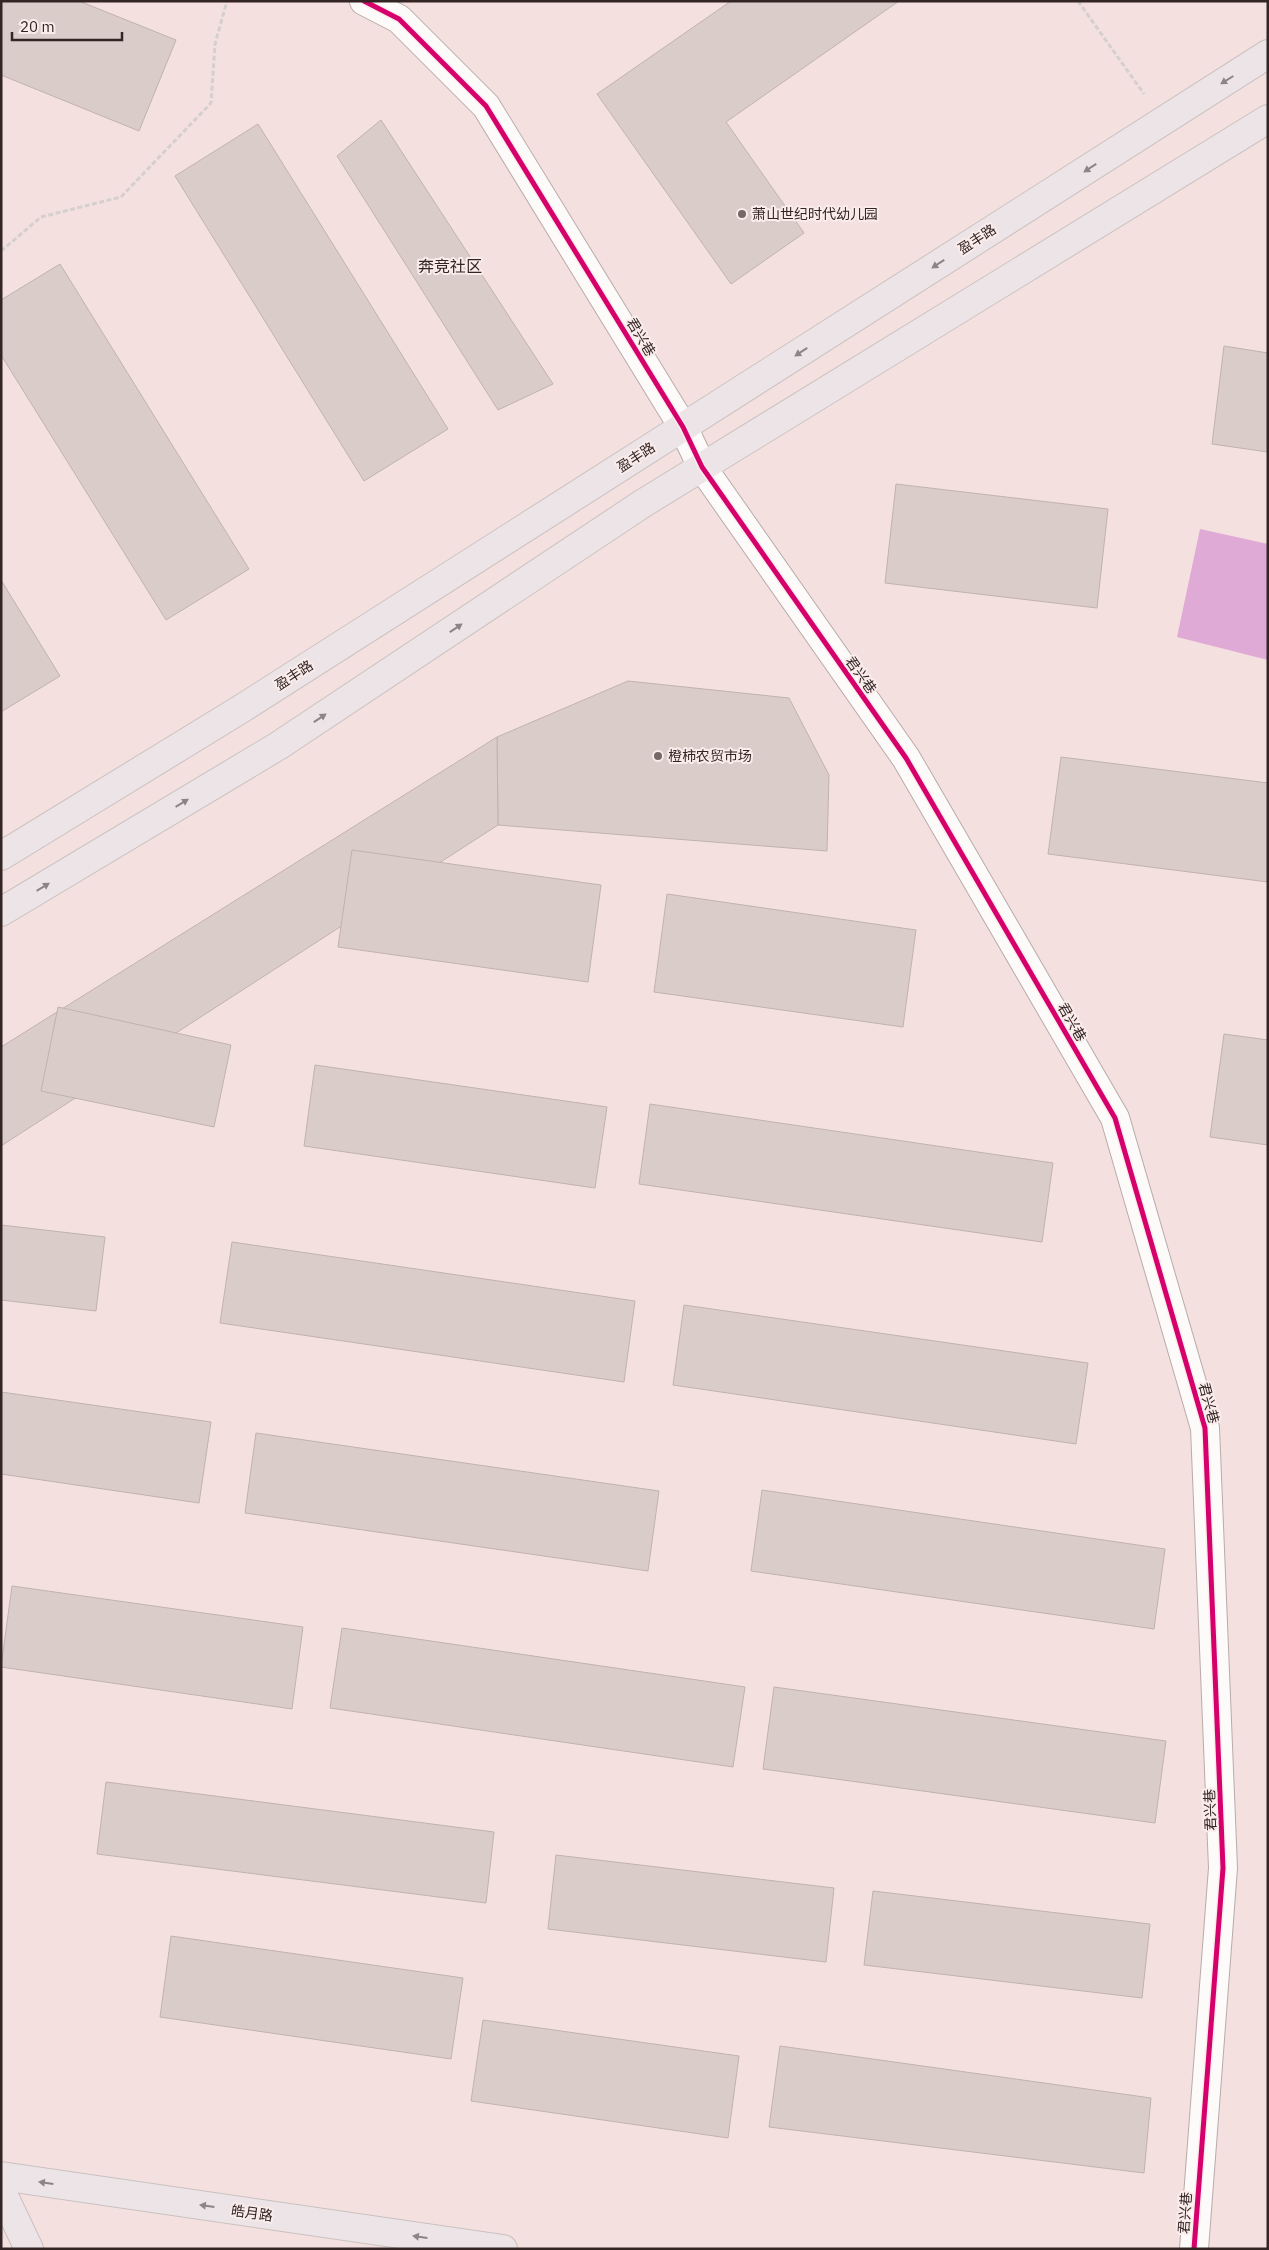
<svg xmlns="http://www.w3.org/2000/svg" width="1269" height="2250" font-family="'IBM Plex Sans','Noto Sans SC',sans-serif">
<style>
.water{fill:#dfaad5}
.building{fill:#daccc8;stroke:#c0b2af}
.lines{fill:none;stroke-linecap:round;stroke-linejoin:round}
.minor-casing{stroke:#b9abaa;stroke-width:30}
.major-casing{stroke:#cac1c0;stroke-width:30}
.path{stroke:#d5cfce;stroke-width:3;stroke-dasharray:5 2.5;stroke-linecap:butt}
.minor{stroke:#fdfafa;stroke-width:28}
.major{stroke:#ece4e6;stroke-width:28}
.cycleway-casing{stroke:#faeceb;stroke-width:8}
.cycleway{stroke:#d6006c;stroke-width:5}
.oneway{fill:#8f8485}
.poi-dot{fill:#766765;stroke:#faeceb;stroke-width:2}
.labels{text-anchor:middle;stroke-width:4;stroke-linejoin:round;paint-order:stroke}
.poi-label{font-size:14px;fill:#322524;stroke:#faeceb;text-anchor:start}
.street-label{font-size:14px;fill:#322524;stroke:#faeceb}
.quarter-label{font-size:16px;fill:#322524;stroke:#faeceb}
</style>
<rect width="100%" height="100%" fill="#f4e1df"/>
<!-- water -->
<polygon class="water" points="1200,529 1268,544 1268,660 1177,637"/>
<!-- building -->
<g class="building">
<polygon points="1,1 79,1 176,40 139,131 1,75"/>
<polygon points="731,1 899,1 726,122 804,233 731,284 597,94"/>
<polygon points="381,120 553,384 498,410 337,156"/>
<polygon points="258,124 448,429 364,481 175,176"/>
<polygon points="60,264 249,569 166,620 1,355 1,300"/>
<polygon points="1224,346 1268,353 1268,452 1212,444"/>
<polygon points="896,484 1108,509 1097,608 885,583"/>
<polygon points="1,580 60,676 1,712"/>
<polygon points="628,681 789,698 829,775 827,851 498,825 497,737"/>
<polygon points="497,737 498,825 1,1146 1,1047"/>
<polygon points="1061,757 1268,783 1268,882 1048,854"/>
<polygon points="352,850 601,885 588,982 338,947"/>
<polygon points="667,894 916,930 903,1027 654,992"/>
<polygon points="58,1007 231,1045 214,1127 41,1091"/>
<polygon points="1224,1034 1268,1040 1268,1145 1210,1137"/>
<polygon points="315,1065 607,1107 595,1188 304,1146"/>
<polygon points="650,1104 1053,1163 1042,1242 639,1184"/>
<polygon points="1,1225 105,1237 96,1311 1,1300"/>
<polygon points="232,1242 635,1301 624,1382 220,1323"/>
<polygon points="684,1305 1088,1363 1076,1444 673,1385"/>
<polygon points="1,1392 211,1422 199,1503 1,1474"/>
<polygon points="256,1433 659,1491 648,1571 245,1513"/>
<polygon points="762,1490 1165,1549 1154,1629 751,1571"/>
<polygon points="12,1586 303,1627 292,1709 1,1667"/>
<polygon points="342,1628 745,1687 733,1767 330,1708"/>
<polygon points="774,1687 1166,1741 1155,1823 763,1769"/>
<polygon points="106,1782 494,1832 486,1903 97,1854"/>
<polygon points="556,1855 834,1888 826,1962 548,1929"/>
<polygon points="873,1891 1150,1924 1142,1998 864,1965"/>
<polygon points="171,1936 463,1978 451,2059 160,2017"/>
<polygon points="483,2020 739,2056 728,2138 471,2101"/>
<polygon points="780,2046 1151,2098 1144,2173 769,2127"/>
</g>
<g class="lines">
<defs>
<polyline id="minor" points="364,1 399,19 486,106 683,427 702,467 906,758 1115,1118 1205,1428 1223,1868 1194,2249"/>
<g id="major">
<polyline points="1,856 241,709 1268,54"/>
<polyline points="1,912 278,746 642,504 1268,119"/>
<polyline points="1,2176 503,2249"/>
<polyline points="1,2190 29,2249"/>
</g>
</defs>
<!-- minor casing -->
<use href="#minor" class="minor-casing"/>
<!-- major casing -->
<use href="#major" class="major-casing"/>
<!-- path -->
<g class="path">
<polyline points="1078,1 1144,94"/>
<polyline points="1,251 41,217 121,197 211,103 215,44 227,1"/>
</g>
<!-- minor -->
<use href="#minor" class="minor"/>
<!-- major -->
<use href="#major" class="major"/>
<defs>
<polyline id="cycleway" points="364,1 399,19 486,106 683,427 702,467 906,758 1115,1118 1205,1428 1223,1868 1194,2249"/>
</defs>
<!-- cycleway casing -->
<use href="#cycleway" class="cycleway-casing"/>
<!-- cycleway -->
<use href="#cycleway" class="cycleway"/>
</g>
<!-- one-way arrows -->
<defs><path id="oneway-solid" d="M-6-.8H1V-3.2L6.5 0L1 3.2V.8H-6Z" transform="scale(1.25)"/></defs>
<g class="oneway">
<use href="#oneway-solid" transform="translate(1227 80) rotate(148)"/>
<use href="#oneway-solid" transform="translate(1090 168) rotate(147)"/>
<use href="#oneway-solid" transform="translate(938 264) rotate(147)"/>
<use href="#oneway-solid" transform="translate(801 352) rotate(147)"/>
<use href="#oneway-solid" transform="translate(456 628) rotate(-34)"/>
<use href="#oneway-solid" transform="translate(320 718) rotate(-34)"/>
<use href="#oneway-solid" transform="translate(182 803) rotate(-31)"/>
<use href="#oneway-solid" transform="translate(43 887) rotate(-31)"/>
<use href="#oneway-solid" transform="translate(46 2183) rotate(-172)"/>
<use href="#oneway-solid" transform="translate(207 2206) rotate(-172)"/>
<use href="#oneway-solid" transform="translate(420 2237) rotate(-172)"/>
</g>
<!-- markers -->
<g class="poi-dot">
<circle cx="742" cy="214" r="5"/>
<circle cx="658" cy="756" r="5"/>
</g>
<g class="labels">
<!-- poi labels -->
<g class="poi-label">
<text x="752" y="219">萧山世纪时代幼儿园</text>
<text x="668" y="761">橙柿农贸市场</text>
</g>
<!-- street labels -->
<g class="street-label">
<text transform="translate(977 239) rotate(-33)" y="5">盈丰路</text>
<text transform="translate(641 337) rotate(59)" y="5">君兴巷</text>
<text transform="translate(636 457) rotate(-33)" y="5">盈丰路</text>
<text transform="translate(294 675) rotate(-33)" y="5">盈丰路</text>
<text transform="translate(861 675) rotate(55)" y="5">君兴巷</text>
<text transform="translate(1072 1022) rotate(60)" y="5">君兴巷</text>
<text transform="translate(1209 1403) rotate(75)" y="5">君兴巷</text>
<text transform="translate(1210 1810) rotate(-92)" y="5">君兴巷</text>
<text transform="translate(252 2213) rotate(8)" y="5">皓月路</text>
<text transform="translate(1185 2213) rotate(-86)" y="5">君兴巷</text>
</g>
<!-- quarter labels -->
<g class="quarter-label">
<text x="450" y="272">奔竞社区</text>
</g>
</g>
<!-- border -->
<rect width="1269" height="2250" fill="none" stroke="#322524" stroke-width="5"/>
<!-- scale -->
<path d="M12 32v8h110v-8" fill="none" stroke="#322524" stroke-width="2.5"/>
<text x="20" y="32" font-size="15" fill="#322524" stroke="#faeceb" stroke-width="4" paint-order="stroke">20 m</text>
</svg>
